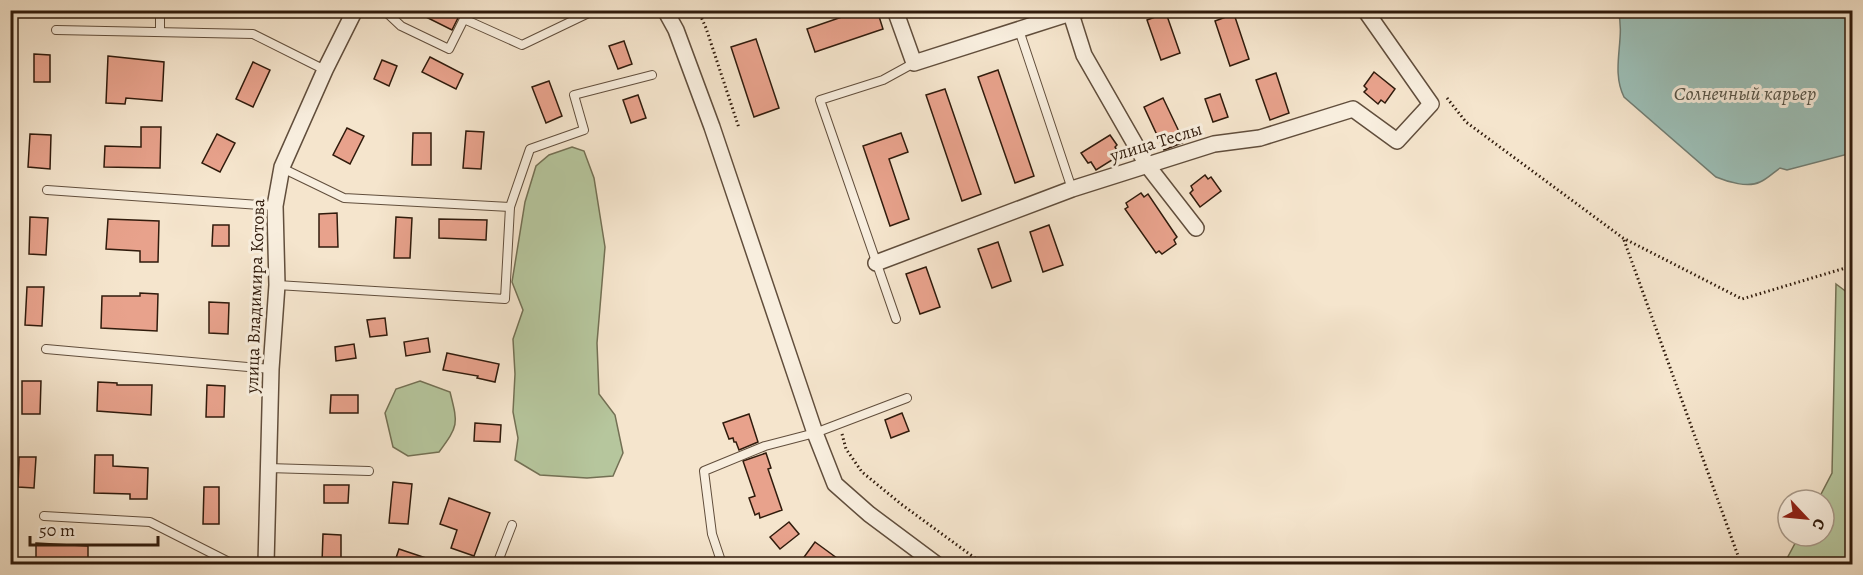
<svg xmlns="http://www.w3.org/2000/svg" width="1863" height="575" font-family="Alegreya,serif">
<style>
.green{fill:#b6c69d;stroke:#737054;stroke-width:1.5}
.water{fill:#9cbfb7;stroke:#717d73;stroke-width:1.5}
.building{fill:#e8a28c;stroke:#301b0c;stroke-width:1.5}
.lines{fill:none;stroke-linecap:round;stroke-linejoin:round}
.lane-casing{stroke:#614e3c;stroke-width:10}
.street-casing{stroke:#614e3c;stroke-width:18}
.path{stroke:#301b0c;stroke-width:3;stroke-dasharray:1.5 3;stroke-linecap:butt}
.lane{stroke:#f8eede;stroke-width:8}
.street{stroke:#f8eede;stroke-width:15}
.labels{text-anchor:middle;stroke-width:6;stroke-linejoin:round;paint-order:stroke}
.street-label{font-size:18px;fill:#301b0c;stroke:#f8eede}
.water-label{font-size:20px;font-style:italic;fill:#565448;stroke:#f8eede}
</style>
<rect width="100%" height="100%" fill="#f5e5cd"/>
<filter id="stains"><feTurbulence type="fractalNoise" baseFrequency=".00333" numOctaves="4"/><feColorMatrix values="0 0 0 0 .2 0 0 0 0 .09 0 0 0 0 .02 0 0 0 .5 -.17"/></filter>
<radialGradient id="worn" r=".72"><stop offset=".6" stop-color="#630" stop-opacity="0"/><stop offset="1" stop-color="#630" stop-opacity=".3"/></radialGradient>
<!-- green -->
<g class="green">
<polygon points="572,147 584,151 594,178 605,247 597,343 599,394 615,415 623,453 613,476 587,478 540,475 515,460 518,438 513,412 515,374 513,339 523,310 512,282 525,202 536,166 549,155"/>
<polygon points="1836,284 1852,296 1852,564 1784,564 1799,536 1824,536 1824,500 1818,500 1832,473"/>
<path d="M420 381 450 392C458 424 459 425 439 452L408 456 393 447 385 413 396 389Z"/>
</g>
<!-- water -->
<path class="water" d="M1618 11H1852V153L1787 170 1780 168C1774 172 1767 179 1760 182 1748 188 1728 182 1716 177L1624 97C1610 69 1626 38 1618 11Z"/>
<!-- building -->
<g class="building">
<polygon points="412,10 466,10 459,16 452,30"/>
<polygon points="862,10 877,10 883,29 815,52 807,29"/>
<polygon points="1166,13 1180,53 1161,60 1147,20"/>
<polygon points="1234,14 1249,59 1230,66 1215,21"/>
<polygon points="756,39 779,108 754,117 731,47"/>
<polygon points="624,41 632,64 618,69 609,46"/>
<polygon points="34,54 50,55 50,82 34,82"/>
<polygon points="108,56 164,62 162,101 126,98 125,104 106,103"/>
<polygon points="430,57 463,74 456,89 422,72"/>
<polygon points="382,60 397,66 389,86 374,79"/>
<polygon points="253,62 270,70 253,107 236,99"/>
<polygon points="998,70 1034,176 1015,183 978,77"/>
<polygon points="1374,72 1395,89 1385,103 1381,100 1378,104 1364,92 1367,89 1364,86"/>
<polygon points="1276,73 1289,113 1270,120 1256,80"/>
<polygon points="549,81 562,116 546,123 532,87"/>
<polygon points="945,89 981,194 962,201 926,95"/>
<polygon points="1220,94 1228,117 1213,122 1205,99"/>
<polygon points="638,95 646,118 631,123 623,100"/>
<polygon points="1163,98 1184,142 1164,150 1144,107"/>
<polygon points="141,127 161,127 160,168 104,167 105,146 141,147"/>
<polygon points="347,128 364,136 350,164 333,155"/>
<polygon points="466,131 484,132 481,169 463,168"/>
<polygon points="413,133 431,133 431,165 412,165"/>
<polygon points="901,133 908,152 889,159 909,219 890,226 863,146"/>
<polygon points="30,134 51,135 50,169 28,167"/>
<polygon points="217,134 235,143 220,172 202,163"/>
<polygon points="1110,135 1117,145 1115,147 1120,155 1096,170 1091,162 1088,163 1081,153"/>
<polygon points="1205,175 1208,179 1211,177 1221,191 1200,207 1190,193 1193,190 1191,186"/>
<polygon points="1141,193 1144,197 1148,194 1177,237 1174,240 1176,244 1162,254 1159,251 1156,253 1125,209 1128,207 1126,203"/>
<polygon points="337,213 338,247 319,247 319,214"/>
<polygon points="30,217 48,218 46,255 29,254"/>
<polygon points="396,217 412,218 410,258 394,258"/>
<polygon points="108,219 159,221 158,262 140,262 140,251 106,249"/>
<polygon points="439,219 487,220 486,240 439,238"/>
<polygon points="213,225 229,225 229,246 212,246"/>
<polygon points="1049,225 1063,265 1043,272 1030,232"/>
<polygon points="998,242 1011,281 992,288 978,249"/>
<polygon points="926,267 940,307 920,314 906,274"/>
<polygon points="27,287 44,287 42,326 25,325"/>
<polygon points="140,293 158,294 157,331 101,328 102,296 140,296"/>
<polygon points="209,302 229,303 228,334 209,333"/>
<polygon points="385,318 387,335 370,337 367,320"/>
<polygon points="428,338 430,352 406,356 404,342"/>
<polygon points="354,344 356,358 336,361 335,347"/>
<polygon points="447,353 499,364 495,382 477,378 478,376 443,370"/>
<polygon points="22,381 41,381 40,414 22,414"/>
<polygon points="98,382 117,383 117,385 152,385 151,415 97,411"/>
<polygon points="207,385 225,386 224,417 206,417"/>
<polygon points="331,395 358,395 358,413 330,413"/>
<polygon points="902,413 909,431 891,438 885,420"/>
<polygon points="749,414 758,442 739,450 736,442 734,442 733,438 729,439 723,423"/>
<polygon points="475,423 501,425 500,442 474,441"/>
<polygon points="766,453 771,468 768,469 782,510 760,518 759,513 755,515 749,498 755,496 743,461"/>
<polygon points="95,455 113,455 113,466 148,468 147,499 130,499 130,494 94,493"/>
<polygon points="19,457 36,457 34,488 18,487"/>
<polygon points="393,482 412,484 408,524 389,523"/>
<polygon points="324,485 349,485 348,503 324,503"/>
<polygon points="204,487 219,487 219,524 203,524"/>
<polygon points="449,498 490,513 474,556 451,548 457,530 440,524"/>
<polygon points="789,522 799,534 780,549 770,537"/>
<polygon points="323,534 341,535 341,563 322,563"/>
<polygon points="815,542 845,564 799,564"/>
<polygon points="36,543 88,546 88,564 36,564"/>
<polygon points="399,549 438,562 438,564 394,564"/>
</g>
<g class="lines">
<defs>
<g id="lane">
<polyline points="384,10 401,26 449,49 464,19 522,45 595,10"/>
<polyline points="56,30 253,34 325,70"/>
<polyline points="1019,30 1072,189"/>
<polyline points="160,32 160,10"/>
<polyline points="282,168 344,198 510,207"/>
<polyline points="47,190 275,206"/>
<polyline points="277,285 505,299 510,207 530,149 584,130 574,95 652,75"/>
<polyline points="896,319 820,100 883,80 914,63"/>
<polyline points="46,349 271,369"/>
<polyline points="268,468 369,471"/>
<polyline points="44,516 150,522 233,564"/>
<polyline points="497,564 512,525"/>
<polyline points="722,564 712,534 704,471 765,446 815,433 907,398"/>
</g>
<g id="street">
<polyline points="665,10 676,30 712,127 815,433 835,484 869,514 936,564"/>
<polyline points="895,10 914,63 1080,10"/>
<polyline points="1071,14 1084,55 1147,165 1196,228"/>
<polyline points="876,263 1072,189 1214,144 1260,138 1353,109 1397,141 1431,104 1365,10"/>
<polyline points="266,564 271,369 277,285 275,206 282,167 325,70 355,10"/>
</g>
</defs>
<!-- lane casing -->
<use href="#lane" class="lane-casing"/>
<!-- street casing -->
<use href="#street" class="street-casing"/>
<!-- path -->
<g class="path">
<polyline points="698,10 706,28 739,128"/>
<polyline points="1447,98 1466,122 1623,238 1742,299 1852,266"/>
<polyline points="1624,240 1741,564"/>
<polyline points="842,434 846,449 862,472 901,504 983,564"/>
</g>
<!-- lane -->
<use href="#lane" class="lane"/>
<!-- street -->
<use href="#street" class="street"/>
</g>
<g class="labels">
<!-- street labels -->
<g class="street-label">
<text transform="translate(1156 142) rotate(-17)" y="6">улица Теслы</text>
<text transform="translate(255 296) rotate(-88)" y="6">улица Владимира Котова</text>
</g>
<!-- water labels -->
<g class="water-label">
<text x="1745" y="100">Солнечный карьер</text>
</g>
</g>
<!-- margin -->
<rect width="1863" height="575" fill="none" stroke="#f5e5cd" stroke-width="36"/>
<rect x="12" y="12" width="1839" height="551" fill="none" stroke="#301b0c" stroke-width="3"/>
<rect x="18" y="18" width="1827" height="539" fill="none" stroke="#301b0c" stroke-width="1.5"/>
<!-- north arrow -->
<g transform="translate(1806 518) rotate(116)"><circle r="28" fill="#f8eede" stroke="#a89a8a" stroke-width="1.5"/>
<path d="M0-4.5L10 22L0 15L-10 22Z" fill="#8f2418"/>
<text y="-9" font-size="16" font-weight="bold" text-anchor="middle" fill="#301b0c">С</text>
</g>
<!-- scale -->
<path d="M30 536v9h128v-9" fill="none" stroke="#301b0c" stroke-width="3"/>
<text x="39" y="536" font-size="18" fill="#301b0c" stroke="#f8eede" stroke-width="4.5" paint-order="stroke">50 m</text>
<rect width="100%" height="100%" filter="url(#stains)"/>
<rect width="100%" height="100%" fill="url(#worn)"/>
</svg>
